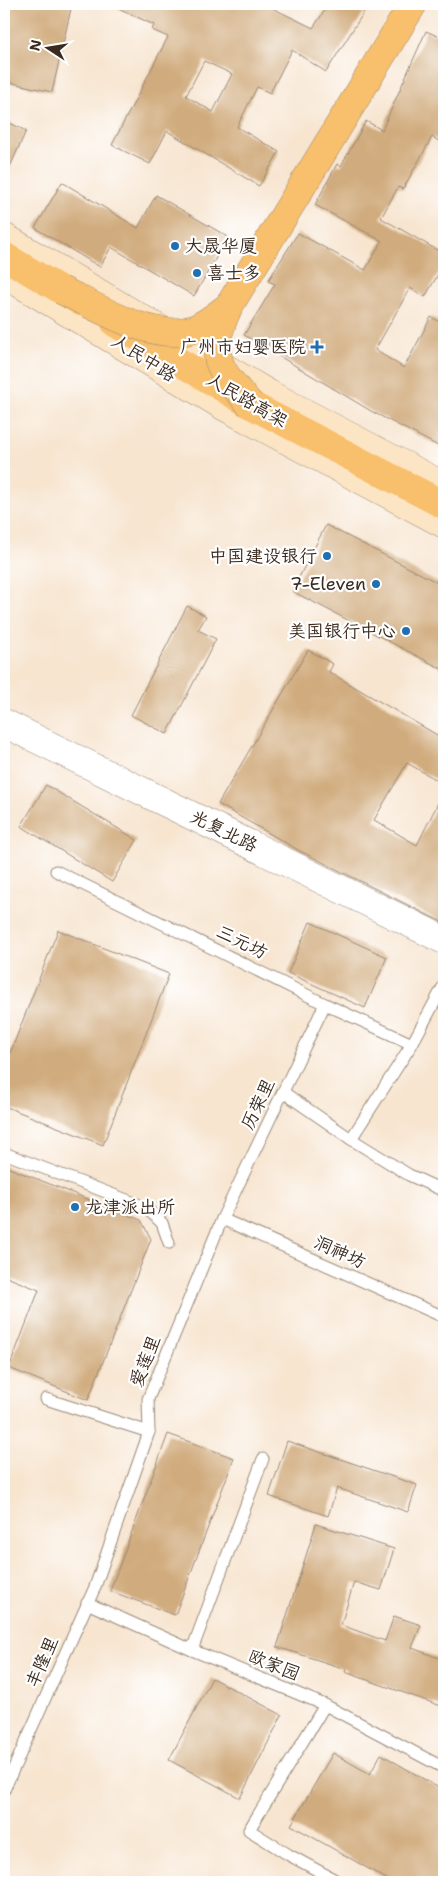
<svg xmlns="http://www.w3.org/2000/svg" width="448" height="1886" font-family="'Shantell Sans','LXGW WenKai TC',sans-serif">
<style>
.building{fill:#d0ab7d;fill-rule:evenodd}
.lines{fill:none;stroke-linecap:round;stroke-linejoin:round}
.service-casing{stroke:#987;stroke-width:13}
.tertiary-casing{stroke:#987;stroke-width:29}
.secondary-casing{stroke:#987;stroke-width:29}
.primary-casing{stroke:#987;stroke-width:29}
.service{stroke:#fff;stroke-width:11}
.tertiary{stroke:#fff;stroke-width:28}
.secondary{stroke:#fce5c4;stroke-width:28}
.primary{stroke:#f8bf6c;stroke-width:28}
.primary-bridge-casing{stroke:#987;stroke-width:29;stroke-linecap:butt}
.primary-bridge{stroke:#f8bf6c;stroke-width:28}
.poi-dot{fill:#1f6fb2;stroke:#fff;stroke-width:2}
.labels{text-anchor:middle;stroke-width:4.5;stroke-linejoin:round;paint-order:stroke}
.poi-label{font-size:18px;fill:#3b2a1e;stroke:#fff;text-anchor:end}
.street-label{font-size:18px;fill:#3b2a1e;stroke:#fff}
</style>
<rect width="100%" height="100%" fill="#fff"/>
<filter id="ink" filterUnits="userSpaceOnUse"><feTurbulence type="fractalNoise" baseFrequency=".02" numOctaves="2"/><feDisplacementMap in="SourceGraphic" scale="10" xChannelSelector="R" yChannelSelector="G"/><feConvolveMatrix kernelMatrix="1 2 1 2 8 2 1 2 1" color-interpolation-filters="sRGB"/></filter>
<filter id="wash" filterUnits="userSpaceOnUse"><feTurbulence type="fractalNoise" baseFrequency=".0096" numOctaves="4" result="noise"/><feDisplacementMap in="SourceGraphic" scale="20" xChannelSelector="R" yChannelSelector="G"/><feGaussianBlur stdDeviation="1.12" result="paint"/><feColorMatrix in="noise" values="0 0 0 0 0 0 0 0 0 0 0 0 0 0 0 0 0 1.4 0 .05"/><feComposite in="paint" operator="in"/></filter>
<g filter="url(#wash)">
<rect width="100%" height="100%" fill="#f7e5d0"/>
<g id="blocks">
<!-- building -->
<g class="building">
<polygon points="4,4 72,4 52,92 4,81"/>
<path d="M110 4H264L313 28 329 4H352L364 12 326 72 292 50 270 93 257 87 237 127 279 152 259 186 167 131 150 164 112 145 168 37 152 30 154 25ZM204 61 232 74 213 112 186 96Z"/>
<polygon points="426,31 444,39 444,144 432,137 403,189 398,187 381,218 444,254 444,264 425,297 410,288 375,350 404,368 431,317 444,324 444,449 371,411 244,335 275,284 268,281 298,233 365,270 382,241 315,205 337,164 341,166 366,121 382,130"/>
<polygon points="4,120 26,131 4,180"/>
<polygon points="62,182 138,228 156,195 228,237 194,296 111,247 100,267 35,228"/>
<polygon points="326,525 444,586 444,670 292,591"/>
<polygon points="187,606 206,616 198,630 216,639 167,734 131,715"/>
<polygon points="308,650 333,664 329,672 444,739 444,784 407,763 374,820 417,845 444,791 444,923 300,851 218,804"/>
<polygon points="46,785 137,840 112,882 21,826"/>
<polygon points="310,922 387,957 365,1008 288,973"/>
<polygon points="58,930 169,974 103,1145 4,1106 4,1069"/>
<polygon points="4,1166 141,1220 151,1239 88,1400 9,1368 39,1290 4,1276"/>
<polygon points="168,1434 234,1458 175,1615 110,1591"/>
<polygon points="287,1441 417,1485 408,1512 337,1488 328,1516 269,1496"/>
<polygon points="316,1524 394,1549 381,1590 354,1582 341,1625 385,1641 394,1616 421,1625 412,1648 444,1660 444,1707 345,1672 346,1669 277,1647"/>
<polygon points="212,1678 282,1715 240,1798 169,1760"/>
<polygon points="333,1753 370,1774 381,1754 444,1791 444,1882 392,1882 291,1825"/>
</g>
</g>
</g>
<g filter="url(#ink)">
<use href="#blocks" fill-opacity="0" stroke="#987" stroke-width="1"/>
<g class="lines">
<defs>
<g id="service">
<polyline points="56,871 325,1004 412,1044"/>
<polyline points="283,1092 351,1139 412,1044 444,985"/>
<polyline points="351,1139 409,1175 444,1191"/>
<polyline points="4,1153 145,1207 162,1223 169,1243"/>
<polyline points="222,1219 444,1317"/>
<polyline points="46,1399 149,1432"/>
<polyline points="87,1603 192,1650 325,1705 444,1768"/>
<polyline points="192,1650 263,1459"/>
<polyline points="325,1705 249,1830 289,1855 339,1882"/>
<polyline points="4,1790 95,1587 149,1432 148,1399 222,1219 325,1004"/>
</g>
<polyline id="tertiary" points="4,723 444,940"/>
<g id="secondary">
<polyline points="4,237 269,394 444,486"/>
<polyline points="4,274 225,407 444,524"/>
</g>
<g id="primary">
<polyline points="4,256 81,302"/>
<polyline points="229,306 413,4"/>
<polyline points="115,323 251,405 444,505"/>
</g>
</defs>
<!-- service casing -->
<use href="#service" class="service-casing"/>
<!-- tertiary casing -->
<use href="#tertiary" class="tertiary-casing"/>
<!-- secondary casing -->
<use href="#secondary" class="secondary-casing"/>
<!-- primary casing -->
<use href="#primary" class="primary-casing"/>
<!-- service -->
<use href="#service" class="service"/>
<!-- tertiary -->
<use href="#tertiary" class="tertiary"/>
<!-- secondary -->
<use href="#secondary" class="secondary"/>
<!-- primary -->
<use href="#primary" class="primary"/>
<defs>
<g id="primary-bridge">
<path d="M61 290C98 307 153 343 194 329 207 324 218 314 229 306"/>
<path d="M229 306C206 355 217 368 251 405"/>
</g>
</defs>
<!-- primary-bridge casing -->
<use href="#primary-bridge" class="primary-bridge-casing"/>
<!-- primary-bridge -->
<use href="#primary-bridge" class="primary-bridge"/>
</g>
</g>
<!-- markers -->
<g class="poi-dot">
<circle cx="175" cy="246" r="5"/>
<circle cx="197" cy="273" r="5"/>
<path d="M314.5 339.5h5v5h5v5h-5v5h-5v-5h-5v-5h5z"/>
<circle cx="327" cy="556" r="5"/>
<circle cx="376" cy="584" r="5"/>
<circle cx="406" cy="631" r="5"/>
<circle cx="75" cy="1207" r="5"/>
</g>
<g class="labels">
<!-- poi labels -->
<g class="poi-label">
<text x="185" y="252" text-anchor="start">大晟华厦</text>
<text x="207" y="279" text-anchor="start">喜士多</text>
<text x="306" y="353">广州市妇婴医院</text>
<text x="317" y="562">中国建设银行</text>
<text x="366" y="590">7-Eleven</text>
<text x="396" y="637">美国银行中心</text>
<text x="85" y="1213" text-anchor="start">龙津派出所</text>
</g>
<!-- street labels -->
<g class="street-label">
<text transform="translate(144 358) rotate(32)" y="6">人民中路</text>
<text transform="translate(247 400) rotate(30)" y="6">人民路高架</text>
<text transform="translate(224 831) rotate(26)" y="6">光复北路</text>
<text transform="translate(242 942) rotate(26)" y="6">三元坊</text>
<text transform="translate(258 1104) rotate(-64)" y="6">历荣里</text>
<text transform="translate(340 1252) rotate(24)" y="6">洞神坊</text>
<text transform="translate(145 1361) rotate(-68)" y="6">爱莲里</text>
<text transform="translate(42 1662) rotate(-66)" y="6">丰隆里</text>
<text transform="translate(274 1665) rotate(22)" y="6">欧家园</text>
</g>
</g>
<!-- margin -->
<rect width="448" height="1886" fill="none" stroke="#fff" stroke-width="20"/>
<!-- north arrow -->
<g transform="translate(48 48) rotate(282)" stroke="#ffffff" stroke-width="4" paint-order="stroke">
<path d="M0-4L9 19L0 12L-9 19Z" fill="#3b2a1e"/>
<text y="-8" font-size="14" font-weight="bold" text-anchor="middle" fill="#3b2a1e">N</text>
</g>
</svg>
